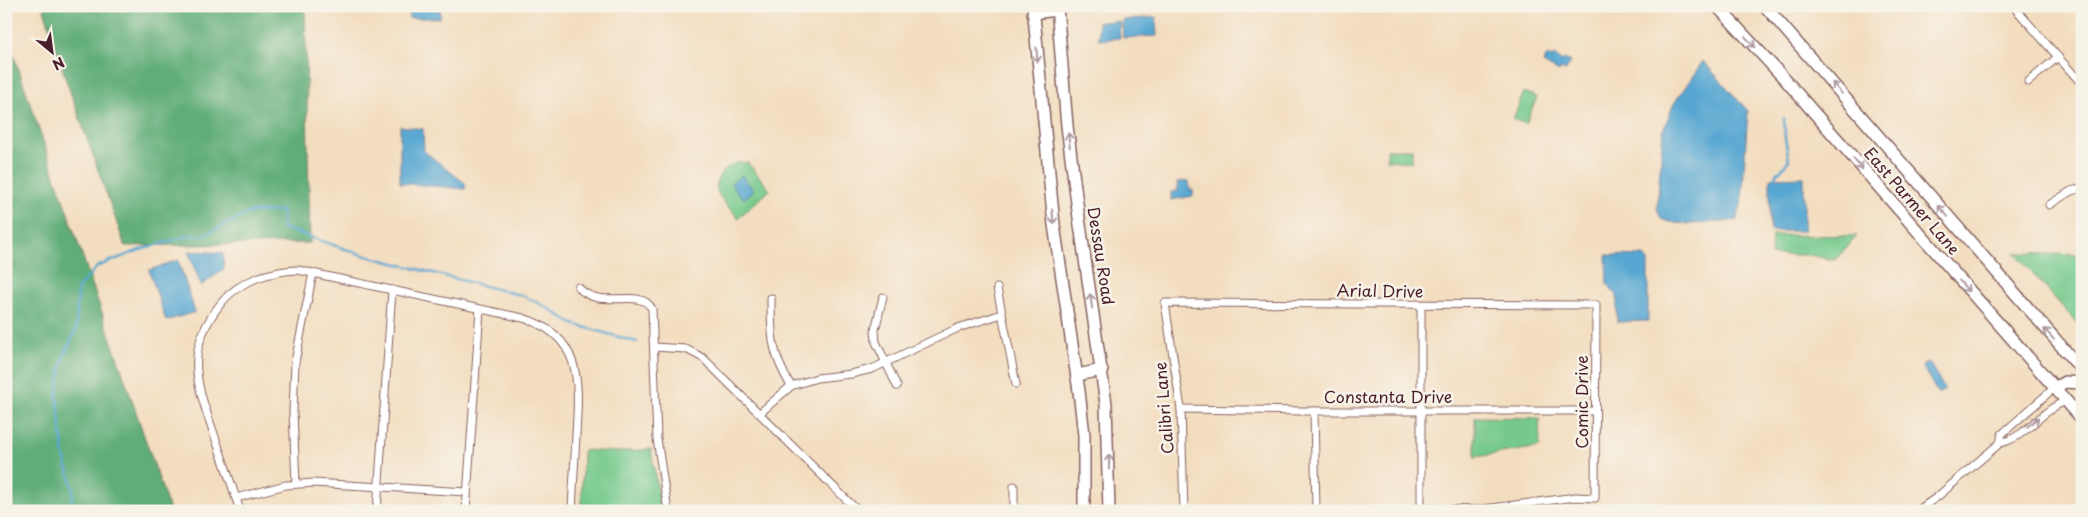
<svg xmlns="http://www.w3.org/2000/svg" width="2088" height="517" font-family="'Playpen Sans',sans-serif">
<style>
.green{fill:#75c98c;stroke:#60745c}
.forest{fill:#60ad78;stroke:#556652}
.water{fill:#59a7d2;stroke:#52637e}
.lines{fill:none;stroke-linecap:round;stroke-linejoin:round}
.stream{stroke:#59a7d2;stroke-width:2.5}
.street-casing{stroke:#85625f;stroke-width:9}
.primary-casing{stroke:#85625f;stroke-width:14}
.street{stroke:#fff;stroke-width:7}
.primary{stroke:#fff;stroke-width:11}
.oneway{stroke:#ae9aa0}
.labels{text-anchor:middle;stroke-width:5;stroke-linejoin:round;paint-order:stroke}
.street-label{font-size:16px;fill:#4a1f2b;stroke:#f7f3e8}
</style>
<rect width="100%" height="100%" fill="#f7f3e8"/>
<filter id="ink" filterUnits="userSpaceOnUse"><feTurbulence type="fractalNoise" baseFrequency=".02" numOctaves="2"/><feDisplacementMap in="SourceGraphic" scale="10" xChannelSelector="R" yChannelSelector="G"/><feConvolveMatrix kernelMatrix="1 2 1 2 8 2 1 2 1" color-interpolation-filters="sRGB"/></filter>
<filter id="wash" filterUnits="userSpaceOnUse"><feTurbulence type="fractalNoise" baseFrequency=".0096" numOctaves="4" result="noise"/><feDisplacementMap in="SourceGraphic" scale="20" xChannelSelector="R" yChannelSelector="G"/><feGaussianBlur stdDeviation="1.12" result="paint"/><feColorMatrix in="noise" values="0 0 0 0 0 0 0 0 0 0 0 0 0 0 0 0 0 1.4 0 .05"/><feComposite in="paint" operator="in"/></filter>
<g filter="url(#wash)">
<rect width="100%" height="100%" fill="#f3ddbf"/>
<!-- green -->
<g class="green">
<polygon points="1524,92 1537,97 1526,124 1513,119"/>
<polygon points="1387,149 1412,149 1412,162 1387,160"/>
<path d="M740 162 748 163 770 190 738 218C732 210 722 202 718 193 711 178 728 164 740 162Z"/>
<polygon points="1772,235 1857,236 1835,260 1809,255 1771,255"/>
<polygon points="2015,253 2082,255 2082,329"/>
<polygon points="1475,417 1539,418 1540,447 1475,457"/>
<polygon points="651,449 661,511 581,511 583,450 618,452"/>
</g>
<!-- forest -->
<g class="forest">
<polygon points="43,6 305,6 310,243 125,246 66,80"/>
<polygon points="6,33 170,511 6,511"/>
</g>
<!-- water -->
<g class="water">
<rect x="409" y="6" width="31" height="12"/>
<polygon points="1156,17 1157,36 1123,38 1122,20"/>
<polygon points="1119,21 1120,38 1099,40 1098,22"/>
<polygon points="1554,55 1562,61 1564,59 1570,62 1566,71 1561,69 1559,72 1543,63 1547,56 1552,58"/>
<path d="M1703 61 1748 111 1742 200 1737 220C1715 222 1681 228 1661 219L1657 208 1663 131 1673 105Z"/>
<polygon points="400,126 423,129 424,151 466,184 465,189 400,183"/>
<polygon points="741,175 754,190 744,199 731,184"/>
<polygon points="1804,177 1804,231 1770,231 1770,178"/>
<polygon points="1189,181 1190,190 1193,190 1193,196 1171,200 1171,192 1178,191 1177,182"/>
<polygon points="188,251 223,253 224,269 201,286"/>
<polygon points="1606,255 1644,256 1648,261 1648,321 1617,322 1617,295 1607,284"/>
<polygon points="178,260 195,312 166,321 149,270"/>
<polygon points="1929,362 1945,390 1938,394 1922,366"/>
</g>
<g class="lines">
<!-- stream -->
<g class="stream">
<polyline points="1774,178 1789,160 1785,138 1784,118"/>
<polyline points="71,511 73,489 64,456 57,395 63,358 76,329 78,288 98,266 140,250 187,236 204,235 251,212 282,211 283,228 366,256 524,296 548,308 573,324 637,342"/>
</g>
</g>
</g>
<g filter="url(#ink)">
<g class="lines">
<defs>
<g id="street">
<polyline points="2013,6 2082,84"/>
<polyline points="2028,82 2058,57"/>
<polyline points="2049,205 2071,191 2082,188"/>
<path d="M578 287C600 312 640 286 652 309L657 439 668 511"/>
<polyline points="997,288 1016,384"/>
<polyline points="883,297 875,330 876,342 897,386"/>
<path d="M771 298C771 336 771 353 791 386"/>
<polyline points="1421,305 1421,511"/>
<polyline points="654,347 686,349 703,358 858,511"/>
<polyline points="1181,409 1302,411 1595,411"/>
<polyline points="1314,411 1316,511"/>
<polyline points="760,413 791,386 817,378 851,374 872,369 958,328 1002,314"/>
<polyline points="2000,443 2002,434 2054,388"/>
<polyline points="296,484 293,412 295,362 313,273"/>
<polyline points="1014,486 1014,511"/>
<polyline points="236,498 286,485 313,483 467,492"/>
<path d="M240 511C232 485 223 460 214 434 196 382 183 350 222 302 240 280 271 271 298 270L523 318C583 336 579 383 576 434 575 460 573 485 572 511"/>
<polyline points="377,511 392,290"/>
<polyline points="466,511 480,309"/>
<polyline points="1184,511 1181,409 1165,303 1596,305 1595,498 1576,497 1476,510 1421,509"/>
<path d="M1917 511 1937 497 2000 443C2026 438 2041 410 2066 401"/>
</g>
<g id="primary">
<polyline points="1033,6 1054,225 1079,391 1084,435 1084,511"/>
<polyline points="1057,6 1067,126 1078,211 1106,404 1109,511"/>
<polyline points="1717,6 1782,76 2082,419"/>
<polyline points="1765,6 2082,370"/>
<polyline points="1033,13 1057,10"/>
<polyline points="1077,375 1102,370"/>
<polyline points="2054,388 2065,382 2082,383"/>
</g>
</defs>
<!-- street casing -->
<use href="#street" class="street-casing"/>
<!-- primary casing -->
<use href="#primary" class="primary-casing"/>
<!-- street -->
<use href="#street" class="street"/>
<!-- primary -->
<use href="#primary" class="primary"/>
</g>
<!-- one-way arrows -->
<defs><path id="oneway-shaft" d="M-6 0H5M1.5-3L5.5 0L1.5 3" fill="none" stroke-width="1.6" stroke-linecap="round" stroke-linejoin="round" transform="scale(1.25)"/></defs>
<g class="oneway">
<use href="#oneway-shaft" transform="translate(1750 42) rotate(48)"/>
<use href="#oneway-shaft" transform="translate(1037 55) rotate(85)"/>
<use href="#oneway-shaft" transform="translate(1837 88) rotate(-131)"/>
<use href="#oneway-shaft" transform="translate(1069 140) rotate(-97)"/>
<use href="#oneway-shaft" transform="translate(1858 164) rotate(49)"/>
<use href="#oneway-shaft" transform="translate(1943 211) rotate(-131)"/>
<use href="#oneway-shaft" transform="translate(1053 217) rotate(84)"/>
<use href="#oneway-shaft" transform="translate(1964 286) rotate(49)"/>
<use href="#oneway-shaft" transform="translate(1091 301) rotate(-99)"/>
<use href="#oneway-shaft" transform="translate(2049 334) rotate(-132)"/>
<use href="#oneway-shaft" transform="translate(2033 422) rotate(-40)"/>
<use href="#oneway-shaft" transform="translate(1109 462) rotate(-90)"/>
</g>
</g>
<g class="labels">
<!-- street labels -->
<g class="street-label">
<text transform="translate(1912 201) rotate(49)" y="6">East Parmer Lane</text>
<text transform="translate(1101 256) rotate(81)" y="6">Dessau Road</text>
<text transform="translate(1380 291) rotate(1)" y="6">Arial Drive</text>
<text x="1388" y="403">Constanta Drive</text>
<text transform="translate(1582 402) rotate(-90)" y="6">Comic Drive</text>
<text transform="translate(1164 408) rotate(-95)" y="6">Calibri Lane</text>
</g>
</g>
<!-- margin -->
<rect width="2088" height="517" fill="none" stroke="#f7f3e8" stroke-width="25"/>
<!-- north arrow -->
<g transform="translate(52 52) rotate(151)" stroke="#f7f3e8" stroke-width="4" paint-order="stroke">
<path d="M0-4L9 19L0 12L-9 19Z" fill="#4a1f2b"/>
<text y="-8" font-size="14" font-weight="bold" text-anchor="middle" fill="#4a1f2b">N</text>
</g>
</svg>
